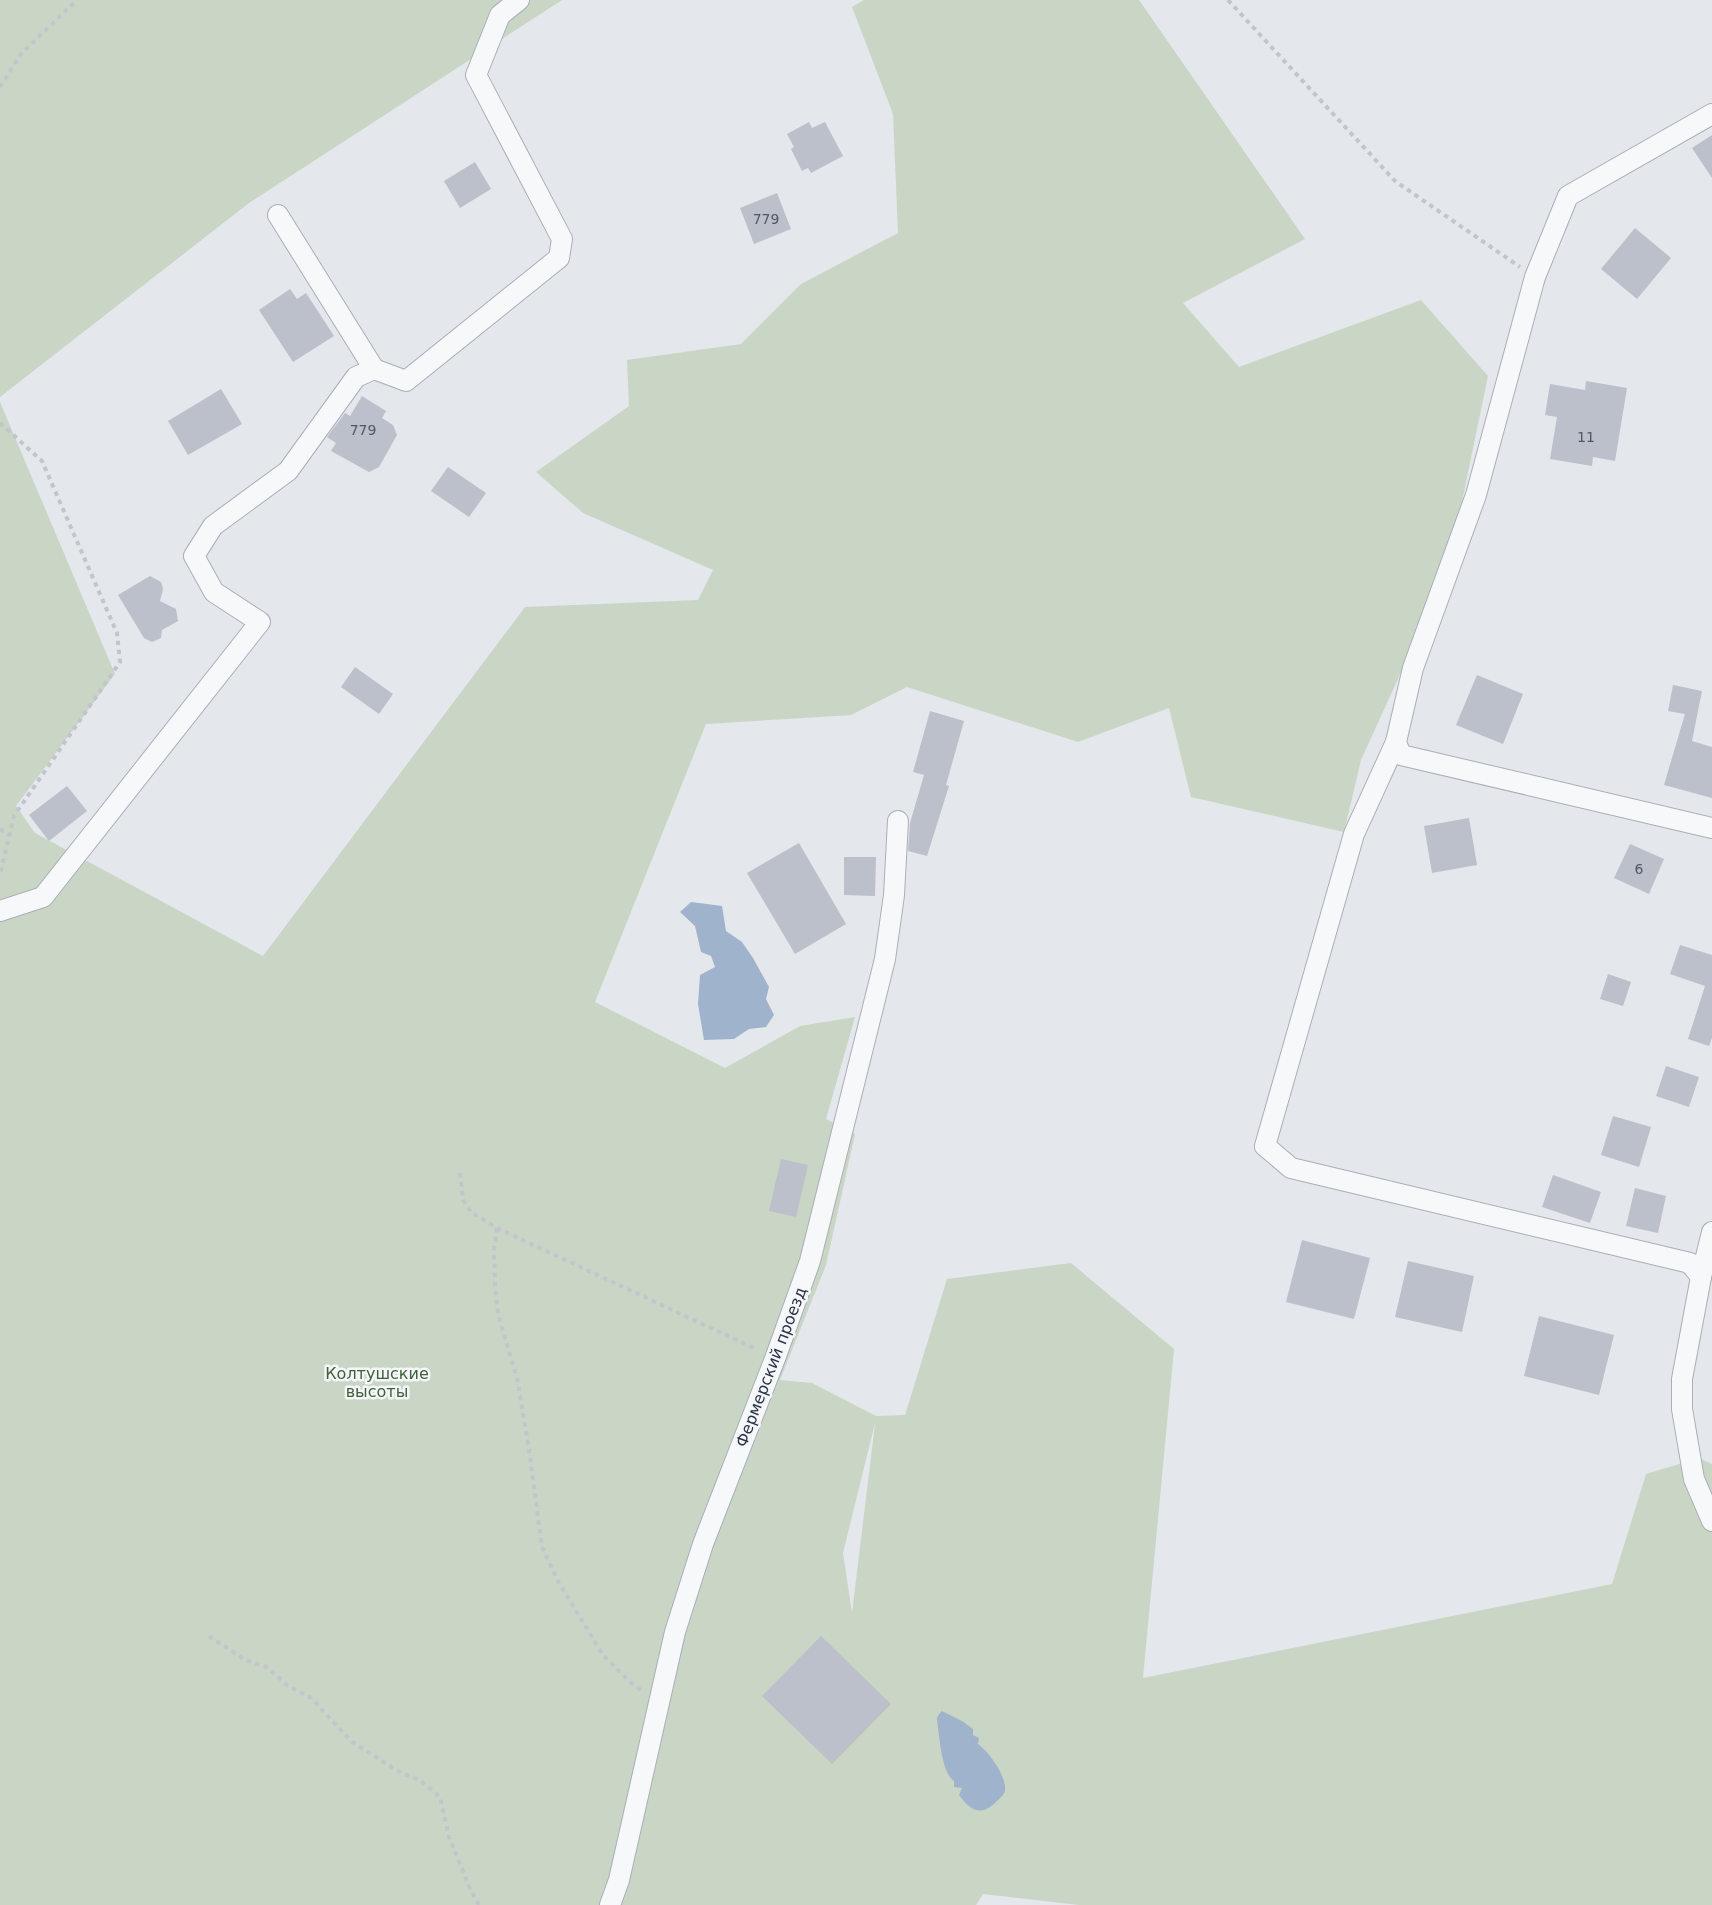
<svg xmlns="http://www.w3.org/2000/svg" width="1712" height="1905" viewBox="0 0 1712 1905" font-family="'DejaVu Sans',sans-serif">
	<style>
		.green { fill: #c9d6c5; fill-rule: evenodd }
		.water { fill: #9fb4cc }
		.building { fill: #bbc0ca }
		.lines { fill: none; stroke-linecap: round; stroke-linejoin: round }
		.minor-casing { stroke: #a9aeb7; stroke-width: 22 }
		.path { stroke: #c2c5cb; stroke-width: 4; stroke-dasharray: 4.5 4.5; stroke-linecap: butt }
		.minor { stroke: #f7f8fa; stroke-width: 20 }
		.labels { text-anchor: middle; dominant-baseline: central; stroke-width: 5; stroke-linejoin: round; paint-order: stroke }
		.number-label { font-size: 14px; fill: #4f5766 }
		.street-label { font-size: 16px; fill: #2b3445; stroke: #f4f6f9 }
		.park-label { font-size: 16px; fill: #3f6138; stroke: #f4f6f9 }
	</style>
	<rect width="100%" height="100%" fill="#e4e7ec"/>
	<g class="green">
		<path d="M 0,0 L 562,0 L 249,203 L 0,397 Z"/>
		<path d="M 864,0 L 1139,0 L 1305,239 L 1183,303 L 1239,367 L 1421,300 L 1488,376 L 1448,569 L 1361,760 L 1344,832 L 1191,797 L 1169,708 L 1078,742 L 907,687 L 851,715 L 706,724 L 595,1002 L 725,1068 L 800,1026 L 855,1017 L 826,1119 L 855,1134 L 826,1265 L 780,1380 L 812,1383 L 876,1416 L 905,1415 L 947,1279 L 1071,1263 L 1174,1349 L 1143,1678 L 1612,1584 L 1646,1474 L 1699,1458 L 1712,1464 L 1712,1905 L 1079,1905 L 983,1894 L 976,1905 L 0,1905 L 0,402 L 115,674 L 16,806 L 35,833 L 263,956 L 525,607 L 698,600 L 713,570 L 583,513 L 536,472 L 629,406 L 627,360 L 741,344 L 801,284 L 898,233 L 893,114 L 852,7 ZM 875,1423 L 875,1424 L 852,1613 L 843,1553 Z"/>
	</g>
	<g class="water">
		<path d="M 691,902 L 722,906 L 726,931 L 742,942 L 753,958 L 769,987 L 766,999 L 774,1015 L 766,1027 L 749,1029 L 734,1039 L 704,1040 L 698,1004 L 700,975 L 715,967 L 711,956 L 701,952 L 695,926 L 680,912 Z"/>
		<path d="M 942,1711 L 962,1721 L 973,1729 L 973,1735 L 979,1738 L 978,1744 C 989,1752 1007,1776 1005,1791 C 1004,1795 1000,1798 996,1802 C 981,1817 971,1811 959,1795 L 962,1788 L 954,1787 L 954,1781 C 942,1773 940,1741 938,1728 C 938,1727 937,1719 937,1719 C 937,1716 940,1713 942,1711 Z"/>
	</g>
	<g class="building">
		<path d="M 809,122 L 812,128 L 825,122 L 843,156 L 811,173 L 808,168 L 802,171 L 791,149 L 794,147 L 787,134 Z"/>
		<path d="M 1712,135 L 1712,178 L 1692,148 Z"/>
		<path d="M 475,162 L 491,189 L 460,208 L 444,181 Z"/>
		<path d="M 777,193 L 791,229 L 754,244 L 740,208 Z"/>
		<path d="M 1635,228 L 1671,258 L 1637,299 L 1601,269 Z"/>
		<path d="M 290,289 L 297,299 L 306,293 L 334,336 L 293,362 L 259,310 Z"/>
		<path d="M 1586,381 L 1627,388 L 1615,461 L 1593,457 L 1592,466 L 1550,459 L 1557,417 L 1545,415 L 1550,384 L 1585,390 Z"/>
		<path d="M 221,389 L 242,424 L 188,455 L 168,421 Z"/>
		<path d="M 362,396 L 386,411 L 382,418 L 393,425 L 397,435 L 379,467 L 369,472 L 331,451 L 336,443 L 327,437 L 345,413 L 350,416 Z"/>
		<path d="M 448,467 L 486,493 L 469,517 L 431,491 Z"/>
		<path d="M 150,576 L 161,582 L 163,589 L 160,601 L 176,609 L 178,621 L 162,630 L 161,638 L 152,642 L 144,638 L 118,595 Z"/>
		<path d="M 355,667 L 393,694 L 379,714 L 341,687 Z"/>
		<path d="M 1477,675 L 1523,694 L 1503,744 L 1456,725 Z"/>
		<path d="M 1673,685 L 1702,691 L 1692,741 L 1712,747 L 1712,798 L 1664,785 L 1685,714 L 1668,711 Z"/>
		<path d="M 930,711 L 964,721 L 946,785 L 949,786 L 927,856 L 908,851 L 910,823 L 924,775 L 913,772 Z"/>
		<path d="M 67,786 L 87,811 L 49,841 L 29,815 Z"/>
		<path d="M 1469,818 L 1477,865 L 1432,873 L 1424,826 Z"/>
		<path d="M 799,843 L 846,924 L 795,954 L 747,873 Z"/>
		<path d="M 1630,844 L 1664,859 L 1649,894 L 1614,878 Z"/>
		<path d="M 844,857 L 876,857 L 875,896 L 844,895 Z"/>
		<path d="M 1680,945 L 1712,955 L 1712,1038 L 1709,1046 L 1688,1039 L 1705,986 L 1670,974 Z"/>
		<path d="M 1608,974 L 1631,982 L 1623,1006 L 1600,999 Z"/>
		<path d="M 1666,1066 L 1699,1077 L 1689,1107 L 1656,1096 Z"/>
		<path d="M 1613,1116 L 1651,1127 L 1639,1167 L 1601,1155 Z"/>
		<path d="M 781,1159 L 808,1165 L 796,1217 L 769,1211 Z"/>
		<path d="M 1553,1175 L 1601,1192 L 1590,1223 L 1542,1207 Z"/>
		<path d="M 1635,1188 L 1666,1196 L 1658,1233 L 1626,1226 Z"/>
		<path d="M 1302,1240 L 1370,1258 L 1354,1319 L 1286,1302 Z"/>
		<path d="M 1408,1261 L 1474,1276 L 1462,1332 L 1395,1317 Z"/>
		<path d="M 1539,1316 L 1614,1335 L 1599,1395 L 1524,1376 Z"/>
		<path d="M 821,1636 L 891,1704 L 832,1764 L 762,1696 Z"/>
	</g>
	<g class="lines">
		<defs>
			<g id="minor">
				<path d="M 1712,114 L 1568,196 L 1535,277 L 1476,495 L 1413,668 L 1396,742 L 1401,755 L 1712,828"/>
				<path d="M 278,215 L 374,369"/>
				<path d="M 1396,742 L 1354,834 L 1265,1146 L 1291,1168 L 1690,1263 L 1701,1277"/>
				<path d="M 0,911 L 43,897 L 260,622 L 214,592 L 194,556 L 213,526 L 288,471 L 356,377 L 374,369 L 406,381 L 559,258 L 562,239 L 476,75 L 500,15 L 519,0"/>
				<path d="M 1712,1232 L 1701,1277 L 1682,1379 L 1682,1409 L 1694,1479 L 1712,1521"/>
				<path d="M 610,1905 L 619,1880 L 675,1632 L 703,1544 L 776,1356 L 810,1261 L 885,959 L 894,895 L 898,821"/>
			</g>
		</defs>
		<use href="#minor" class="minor-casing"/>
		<g class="path">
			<path d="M 1228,0 L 1395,181 L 1520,267"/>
			<path d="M 0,87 L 21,54 L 77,0"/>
			<path d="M 0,423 L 42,461 L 117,633 L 120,662 L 14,816 L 0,874"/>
			<path d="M 0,829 L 9,835"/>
			<path d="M 460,1173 L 463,1200 L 471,1212 L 497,1228 L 758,1350"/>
			<path d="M 497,1228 L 494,1249 L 495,1287 L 498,1314 L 517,1378 L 529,1449 L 542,1547 L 559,1583 L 603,1655 L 631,1683 L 644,1692"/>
			<path d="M 209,1636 L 245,1660 L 267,1667 L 287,1685 L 311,1698 L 352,1742 L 403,1774 L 420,1780 L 440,1797 L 449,1837 L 471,1891 L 479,1905"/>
		</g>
		<use href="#minor" class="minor"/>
	</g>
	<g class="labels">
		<g class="number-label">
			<text x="766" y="219">779</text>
			<text x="363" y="430">779</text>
			<text x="1586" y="437">11</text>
			<text x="1639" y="869">6</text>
		</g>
		<g class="street-label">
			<text transform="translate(771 1367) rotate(-69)">Фермерский проезд</text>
		</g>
		<g class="park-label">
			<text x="377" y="1373">Колтушские<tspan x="377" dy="18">высоты</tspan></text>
		</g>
	</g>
</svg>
